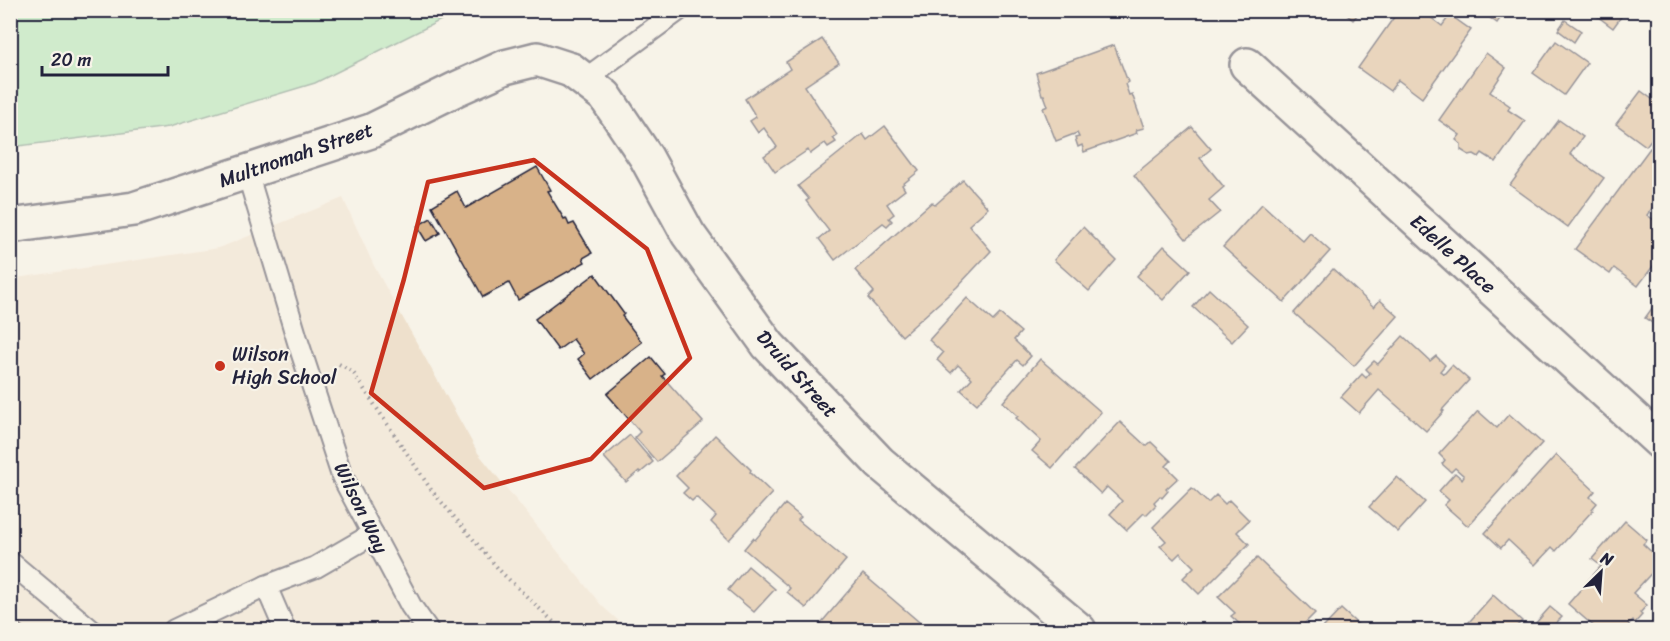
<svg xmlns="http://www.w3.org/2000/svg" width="1670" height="641" viewBox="0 0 1670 641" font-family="Sriracha,sans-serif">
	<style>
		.built { fill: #eee0cc }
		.green { fill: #9fe2ac; stroke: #608274; stroke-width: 1.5 }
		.building { fill: #d8b289; stroke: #22223b; stroke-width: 1.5 }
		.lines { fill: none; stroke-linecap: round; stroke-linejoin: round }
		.service-casing { stroke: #22223b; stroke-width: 24 }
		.minor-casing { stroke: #22223b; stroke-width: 38 }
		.tertiary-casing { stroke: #22223b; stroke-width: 38 }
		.path { stroke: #22223b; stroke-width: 4; stroke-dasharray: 1.5 4.5; stroke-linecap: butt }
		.service { stroke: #f7f3e8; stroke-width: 20 }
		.minor { stroke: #f7f3e8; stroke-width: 33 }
		.tertiary { stroke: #f7f3e8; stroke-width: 33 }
		.marked { fill: none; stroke: #c8321e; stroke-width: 4.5; stroke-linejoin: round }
		.poi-dot { fill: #c8321e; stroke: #f7f3e8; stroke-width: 2 }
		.labels { text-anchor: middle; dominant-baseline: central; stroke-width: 4.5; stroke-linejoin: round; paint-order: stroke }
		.street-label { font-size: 20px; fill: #22223b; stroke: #f7f3e8 }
		.poi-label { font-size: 20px; fill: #22223b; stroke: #f7f3e8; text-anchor: start }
	</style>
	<rect width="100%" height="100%" fill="#f7f3e8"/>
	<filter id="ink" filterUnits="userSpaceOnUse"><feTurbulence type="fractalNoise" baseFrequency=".0167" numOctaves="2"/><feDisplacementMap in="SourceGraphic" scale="12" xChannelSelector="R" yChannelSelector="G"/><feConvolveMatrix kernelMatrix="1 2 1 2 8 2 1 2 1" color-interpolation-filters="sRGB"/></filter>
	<g filter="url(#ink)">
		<path class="built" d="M 343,198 L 374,266 L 478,453 L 602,606 L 629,630 L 11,630 L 10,279 L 219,248 Z"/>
		<path class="green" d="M 10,11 L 11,10 L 459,11 L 315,83 L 169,127 L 11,147 Z"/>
		<g class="building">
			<path d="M 1341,10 L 1361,10 L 1353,20 Z"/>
			<path d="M 1399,10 L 1421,10 L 1442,26 L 1450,15 L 1471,30 L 1422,98 L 1398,80 L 1390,91 L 1358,68 Z"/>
			<path d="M 1479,10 L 1506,10 L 1497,23 Z"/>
			<path d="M 1589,10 L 1626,10 L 1613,28 Z"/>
			<path d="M 1565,20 L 1581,31 L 1574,42 L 1558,30 Z"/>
			<path d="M 822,39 L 839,63 L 805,86 L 837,135 L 833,138 L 836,142 L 828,147 L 825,143 L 810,154 L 808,150 L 775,172 L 764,156 L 777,147 L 764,128 L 758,133 L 750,121 L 756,117 L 745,99 L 790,69 L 786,62 Z"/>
			<path d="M 1556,41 L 1587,63 L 1564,95 L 1533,73 Z"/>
			<path d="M 1114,45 L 1128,82 L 1125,84 L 1129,95 L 1132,94 L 1144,128 L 1136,130 L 1137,133 L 1084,152 L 1082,145 L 1078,147 L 1075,138 L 1079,137 L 1077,133 L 1056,141 L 1043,108 L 1048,106 L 1044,95 L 1042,95 L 1036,73 Z"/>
			<path d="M 1486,53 L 1506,68 L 1490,92 L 1510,106 L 1508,110 L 1525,121 L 1496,162 L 1482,153 L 1479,157 L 1474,154 L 1469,155 L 1461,150 L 1461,144 L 1456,140 L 1460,135 L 1439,120 Z"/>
			<path d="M 1641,91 L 1660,105 L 1660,128 L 1646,146 L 1616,124 Z"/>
			<path d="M 1559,120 L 1583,137 L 1570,154 L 1604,178 L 1568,227 L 1510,185 Z"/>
			<path d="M 885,126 L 919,171 L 902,185 L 905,190 L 887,204 L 894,214 L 889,218 L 892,221 L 887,226 L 883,223 L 835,260 L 819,239 L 829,231 L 806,201 L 809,199 L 798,186 L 863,134 L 867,140 Z"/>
			<path d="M 1192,127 L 1211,149 L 1200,158 L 1224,187 L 1209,200 L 1220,212 L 1186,239 L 1134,175 Z"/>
			<path d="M 1650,148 L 1660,154 L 1660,197 L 1647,215 L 1660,224 L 1660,257 L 1638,286 L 1614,268 L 1610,274 L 1575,249 Z"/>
			<path d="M 537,167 L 550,190 L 547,191 L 564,219 L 566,218 L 569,225 L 574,223 L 592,253 L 583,258 L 585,262 L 518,300 L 509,283 L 483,297 L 432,206 L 457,191 L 466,208 Z"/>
			<path d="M 963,180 L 988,208 L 969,225 L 991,251 L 957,287 L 902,336 L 868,298 L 874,292 L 855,270 L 932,202 L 935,205 Z"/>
			<path d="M 1262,204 L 1303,241 L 1310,233 L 1330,251 L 1284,302 L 1223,247 Z"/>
			<path d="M 431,218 L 440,233 L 426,241 L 417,226 Z"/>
			<path d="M 1083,227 L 1116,260 L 1089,291 L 1054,260 Z"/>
			<path d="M 1164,246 L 1190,270 L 1163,300 L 1137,276 Z"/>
			<path d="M 1333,269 L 1374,307 L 1380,300 L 1398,316 L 1354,366 L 1294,313 Z"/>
			<path d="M 595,274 L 624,314 L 622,316 L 642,342 L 593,379 L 578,359 L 584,354 L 573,339 L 558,350 L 535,319 Z"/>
			<path d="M 1209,289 L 1248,325 L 1232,342 L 1193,307 Z"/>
			<path d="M 1660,297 L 1660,328 L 1645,318 Z"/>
			<path d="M 967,298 L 993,321 L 1000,314 L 1021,332 L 1014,340 L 1031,356 L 1023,365 L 1017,360 L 977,404 L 961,390 L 972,378 L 958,365 L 951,373 L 937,360 L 943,353 L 929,340 Z"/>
			<path d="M 1403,336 L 1430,361 L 1436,356 L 1445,365 L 1440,371 L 1444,374 L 1452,365 L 1469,380 L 1442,410 L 1444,411 L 1426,431 L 1379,390 L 1359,413 L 1341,397 L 1362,374 L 1366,378 L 1370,373 L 1366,369 L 1374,361 L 1378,364 Z"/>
			<path d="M 651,357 L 665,374 L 662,376 L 703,422 L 657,462 L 635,437 L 640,432 L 607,394 Z"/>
			<path d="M 1040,359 L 1101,412 L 1052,468 L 1032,451 L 1041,441 L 1016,418 L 1018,416 L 1003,402 Z"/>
			<path d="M 1478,411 L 1497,428 L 1509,414 L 1542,443 L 1468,526 L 1444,505 L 1449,500 L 1439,491 L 1455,473 L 1462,479 L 1464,476 L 1455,468 L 1451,472 L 1442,464 L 1445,460 L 1439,454 Z"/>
			<path d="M 1120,422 L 1146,446 L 1151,442 L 1171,461 L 1166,466 L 1178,478 L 1166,489 L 1168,491 L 1162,498 L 1160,496 L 1154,502 L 1156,505 L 1146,515 L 1144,513 L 1127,530 L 1110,514 L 1122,501 L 1107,487 L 1101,494 L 1075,469 Z"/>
			<path d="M 630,435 L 653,462 L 640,473 L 639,471 L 626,482 L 604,457 Z"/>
			<path d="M 715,435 L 751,470 L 750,472 L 772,493 L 729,540 L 711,522 L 716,516 L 696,497 L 692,501 L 683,493 L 688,488 L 676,476 Z"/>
			<path d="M 1556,455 L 1595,491 L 1590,497 L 1597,503 L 1592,509 L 1593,510 L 1556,551 L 1552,547 L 1535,565 L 1508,540 L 1501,548 L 1485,533 Z"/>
			<path d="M 1397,477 L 1425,502 L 1398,532 L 1369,507 Z"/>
			<path d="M 1192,488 L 1208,503 L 1216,495 L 1225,504 L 1229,500 L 1249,520 L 1237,532 L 1249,544 L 1199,594 L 1183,578 L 1194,567 L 1180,553 L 1174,559 L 1160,546 L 1166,541 L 1153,527 Z"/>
			<path d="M 785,504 L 801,517 L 798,520 L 846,560 L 806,608 L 787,592 L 790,588 L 744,549 L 753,538 L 755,540 Z"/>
			<path d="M 1625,521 L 1647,540 L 1643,544 L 1660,560 L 1660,564 L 1633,593 L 1647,605 L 1640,613 L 1642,615 L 1635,623 L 1633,621 L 1624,630 L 1598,630 L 1568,604 L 1601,566 L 1592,559 Z"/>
			<path d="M 1257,558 L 1315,613 L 1298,630 L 1246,630 L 1231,616 L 1235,613 L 1218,597 Z"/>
			<path d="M 748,566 L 775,589 L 754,612 L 728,590 Z"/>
			<path d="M 863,574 L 925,627 L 922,630 L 815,630 Z"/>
			<path d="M 1493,595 L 1522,621 L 1513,630 L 1462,630 Z"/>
			<path d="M 1550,607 L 1562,617 L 1549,630 L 1542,630 L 1535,624 Z"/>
			<path d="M 1341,609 L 1364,630 L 1321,630 Z"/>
			<path d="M 10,616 L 26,630 L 10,630 Z"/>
		</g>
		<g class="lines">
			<defs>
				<g id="service">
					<path d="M 584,80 L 679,10"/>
					<path d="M 247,172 L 298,342 L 342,476 L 411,606 L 428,630"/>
					<path d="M 10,562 L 91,630"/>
					<path d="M 266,586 L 285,630"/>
					<path d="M 174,630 L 266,586 L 316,567 L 373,534"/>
				</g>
				<g id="minor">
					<path d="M 1247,65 L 1660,442"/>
					<path d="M 571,70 L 605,96 L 646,157 L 688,234 L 768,345 L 880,463 L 1079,630"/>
				</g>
				<path id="tertiary" d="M 10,226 L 134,209 L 371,131 L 456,89 L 505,67 L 537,59 L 571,70"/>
			</defs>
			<use href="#service" class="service-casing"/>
			<use href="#minor" class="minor-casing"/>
			<use href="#tertiary" class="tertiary-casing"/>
			<g class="path">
				<path d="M 10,163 L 12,186"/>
				<path d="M 339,364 L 352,371 L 432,491 L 502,573 L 562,630"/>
			</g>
			<use href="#service" class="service"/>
			<use href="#minor" class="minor"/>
			<use href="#tertiary" class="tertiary"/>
		</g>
	</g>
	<path d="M0 0H1670V641H0ZM 534,160 L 647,249 L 690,358 L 591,459 L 484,488 L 371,393 L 404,279 L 428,182 Z" fill="#f7f3e8" fill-opacity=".55" fill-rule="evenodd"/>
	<path class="marked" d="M 534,160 L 647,249 L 690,358 L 591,459 L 484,488 L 371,393 L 404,279 L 428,182 Z"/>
	<circle class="poi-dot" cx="220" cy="366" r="6"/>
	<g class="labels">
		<g class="street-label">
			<text transform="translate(296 155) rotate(-19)">Multnomah Street</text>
			<text transform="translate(1453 254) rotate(42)">Edelle Place</text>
			<text transform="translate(797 374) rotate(48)">Druid Street</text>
			<text transform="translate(361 508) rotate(64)">Wilson Way</text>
		</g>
		<g class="poi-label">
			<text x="232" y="354">Wilson<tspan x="232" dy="23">High School</tspan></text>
		</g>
	</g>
	<rect width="1670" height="641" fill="none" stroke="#f7f3e8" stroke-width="36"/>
	<rect x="18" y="18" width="1634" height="605" fill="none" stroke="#22223b" stroke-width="2" filter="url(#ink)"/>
	<g transform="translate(1601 572) rotate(25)" stroke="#f7f3e8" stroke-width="4.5" paint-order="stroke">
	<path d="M0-4.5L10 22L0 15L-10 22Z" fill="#22223b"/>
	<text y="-9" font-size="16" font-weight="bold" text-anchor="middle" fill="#22223b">N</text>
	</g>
	<path d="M42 66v9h126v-9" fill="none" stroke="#22223b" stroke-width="3"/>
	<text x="51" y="66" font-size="18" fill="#22223b" stroke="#f7f3e8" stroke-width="4.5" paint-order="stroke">20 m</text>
</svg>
